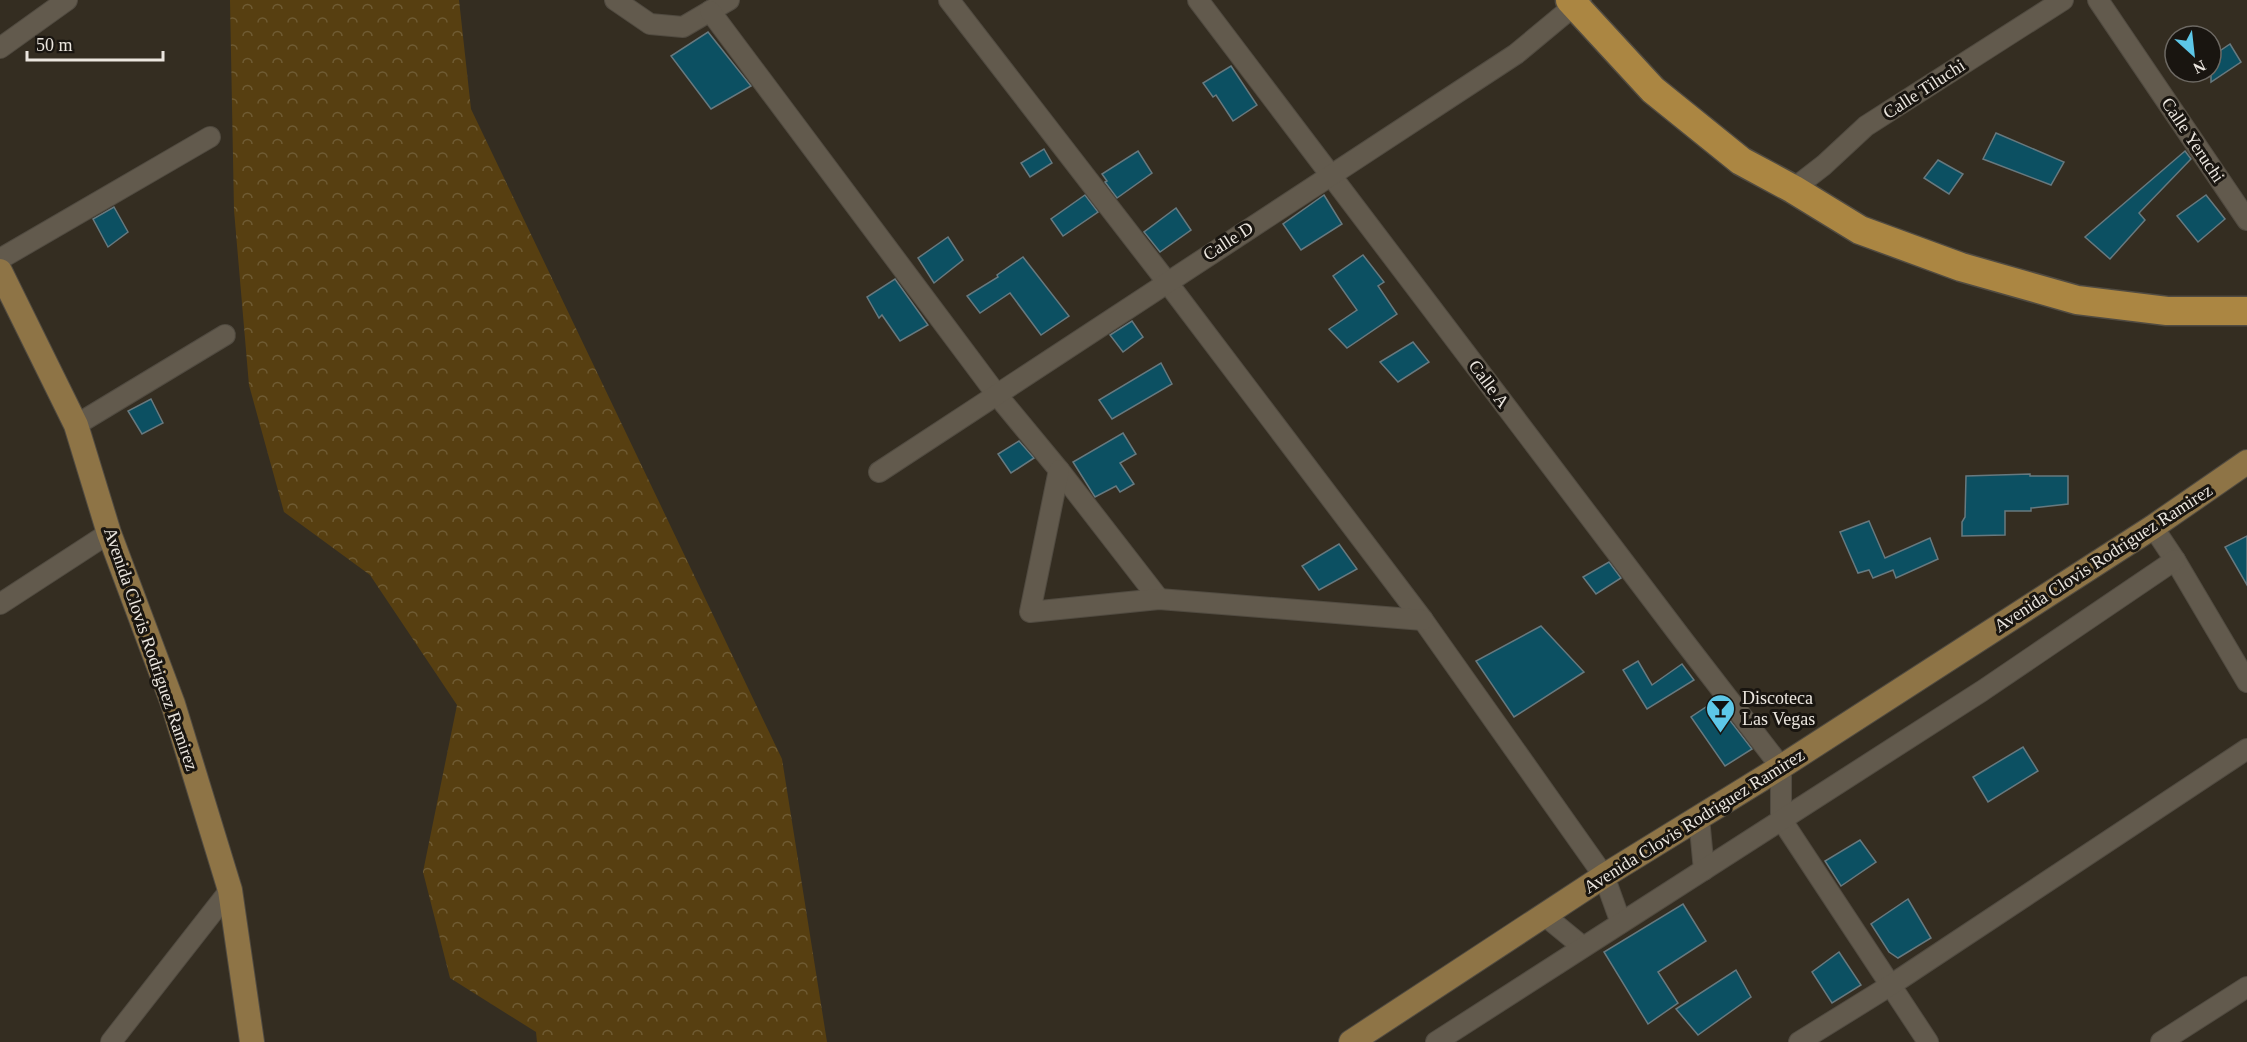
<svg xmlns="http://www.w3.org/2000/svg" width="2247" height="1042" viewBox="0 0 2247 1042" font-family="'Times New Roman',serif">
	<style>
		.forest { fill: url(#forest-crowns) }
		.building { fill: #0c5062; stroke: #67797f; stroke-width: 1.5 }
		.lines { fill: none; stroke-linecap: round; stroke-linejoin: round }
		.minor-casing { stroke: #514b41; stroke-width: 22 }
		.major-casing { stroke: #514b41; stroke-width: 26 }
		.highway-casing { stroke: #514b41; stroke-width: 31 }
		.minor { stroke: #625a4d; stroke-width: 20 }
		.major { stroke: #8e7446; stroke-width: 24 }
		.highway { stroke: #ab8642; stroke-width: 28 }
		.labels { text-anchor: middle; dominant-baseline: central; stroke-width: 6; stroke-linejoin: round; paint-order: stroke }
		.street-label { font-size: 18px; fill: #ebe6df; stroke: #191510 }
		.poi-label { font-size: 18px; fill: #ebe6df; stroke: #191510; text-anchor: start }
	</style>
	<defs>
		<pattern id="forest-crowns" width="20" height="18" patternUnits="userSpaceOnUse" patternTransform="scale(1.5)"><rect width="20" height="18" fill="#573f11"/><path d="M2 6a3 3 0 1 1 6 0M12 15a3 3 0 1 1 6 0" fill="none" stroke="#6f5b33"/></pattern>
	</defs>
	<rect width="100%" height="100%" fill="#342d21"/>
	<path class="forest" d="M 230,0 L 459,0 L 471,109 L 782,759 L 827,1042 L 537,1042 L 536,1032 L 450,978 L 423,872 L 457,705 L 370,575 L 284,512 L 249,385 L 234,210 Z"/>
	<g class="building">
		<path d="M 708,32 L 751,86 L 711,109 L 671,56 Z"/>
		<path d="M 2230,44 L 2241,62 L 2211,82 L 2211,57 Z"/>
		<path d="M 1231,66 L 1257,105 L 1233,121 L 1216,95 L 1213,97 L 1203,83 Z"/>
		<path d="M 1996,133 L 2064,162 L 2051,185 L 1983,159 Z"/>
		<path d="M 1044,149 L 1052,163 L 1030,177 L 1021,163 Z"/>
		<path d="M 1138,151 L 1152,173 L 1117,198 L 1105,182 L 1107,181 L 1102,174 Z"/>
		<path d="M 2185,151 L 2191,159 L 2139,213 L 2145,220 L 2110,259 L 2085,237 Z"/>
		<path d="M 1938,160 L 1963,174 L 1949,194 L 1924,178 Z"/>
		<path d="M 1085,195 L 1098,212 L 1063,236 L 1051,219 Z"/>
		<path d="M 1324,195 L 1342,224 L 1301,250 L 1283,224 Z"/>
		<path d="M 2206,195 L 2225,219 L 2198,242 L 2177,216 Z"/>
		<path d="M 114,207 L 128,232 L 108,247 L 93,219 Z"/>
		<path d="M 1176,208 L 1191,230 L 1160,252 L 1144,232 Z"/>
		<path d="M 948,237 L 963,260 L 934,283 L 918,258 Z"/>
		<path d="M 1363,255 L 1384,282 L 1378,286 L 1397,314 L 1347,348 L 1329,329 L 1357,310 L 1333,276 Z"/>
		<path d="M 1023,257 L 1069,316 L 1041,335 L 1010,293 L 980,313 L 967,296 L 998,277 L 997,275 Z"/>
		<path d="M 895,279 L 928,325 L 900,341 L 882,315 L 879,318 L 867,297 Z"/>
		<path d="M 1132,321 L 1143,337 L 1123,352 L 1110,335 Z"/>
		<path d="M 1413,342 L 1429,362 L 1398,382 L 1380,362 Z"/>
		<path d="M 1161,363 L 1172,384 L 1112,419 L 1099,400 Z"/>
		<path d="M 151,399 L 163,423 L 142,434 L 128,411 Z"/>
		<path d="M 1123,433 L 1136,454 L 1120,463 L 1134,484 L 1120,492 L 1116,486 L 1095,497 L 1073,462 Z"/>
		<path d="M 1019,441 L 1034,458 L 1011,473 L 998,454 Z"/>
		<path d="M 2030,474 L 2030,476 L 2068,476 L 2068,504 L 2031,508 L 2031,511 L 2005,511 L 2005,535 L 1962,536 L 1962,522 L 1965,517 L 1966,476 Z"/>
		<path d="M 1869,521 L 1885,558 L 1930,538 L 1938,559 L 1896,578 L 1893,570 L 1873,578 L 1869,570 L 1858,573 L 1840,532 Z"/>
		<path d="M 2247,536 L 2247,585 L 2225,547 Z"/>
		<path d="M 1339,544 L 1357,569 L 1319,590 L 1302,566 Z"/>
		<path d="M 1609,562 L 1621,578 L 1596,594 L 1583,577 Z"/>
		<path d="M 1541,626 L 1584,672 L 1514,717 L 1476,661 Z"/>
		<path d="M 1638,661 L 1652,685 L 1682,664 L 1694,680 L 1647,709 L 1623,670 Z"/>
		<path d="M 1715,701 L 1752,749 L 1725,766 L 1691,717 Z"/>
		<path d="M 2023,747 L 2038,771 L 1988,802 L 1973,777 Z"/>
		<path d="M 1860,840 L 1876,862 L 1841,886 L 1825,861 Z"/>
		<path d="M 1908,899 L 1931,938 L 1898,958 L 1889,952 L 1871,924 Z"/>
		<path d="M 1683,904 L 1706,941 L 1658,972 L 1678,1003 L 1648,1024 L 1604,952 Z"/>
		<path d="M 1839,952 L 1861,985 L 1832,1003 L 1812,972 Z"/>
		<path d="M 1736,970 L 1751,997 L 1698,1035 L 1676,1009 Z"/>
	</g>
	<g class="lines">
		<defs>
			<g id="minor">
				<path d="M 615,0 L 650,24 L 683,27 L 729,0"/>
				<path d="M 949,0 L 1167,282 L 1423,620 L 1604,876 L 1621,923"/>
				<path d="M 1198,0 L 1683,640 L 1781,767 L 1781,819 L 1928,1042"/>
				<path d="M 2098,0 L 2247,220"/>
				<path d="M 710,11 L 997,395 L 1059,470 L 1159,599"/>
				<path d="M 0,48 L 67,0"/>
				<path d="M 1793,189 L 1824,165 L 1866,126 L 2063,0"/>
				<path d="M 0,259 L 210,137"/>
				<path d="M 76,425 L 225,335"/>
				<path d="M 1059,470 L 1030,612 L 1159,599 L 1423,620"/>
				<path d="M 879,472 L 1516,54 L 1581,0"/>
				<path d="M 2153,527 L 2175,560 L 2247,682"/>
				<path d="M 0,604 L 109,533"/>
				<path d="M 1699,818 L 1704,870"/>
				<path d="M 1544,915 L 1583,947"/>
				<path d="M 111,1042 L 230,890"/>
				<path d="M 1436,1042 L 1982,691 L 2175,560"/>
				<path d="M 1799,1042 L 1891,985 L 2247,749"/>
				<path d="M 2161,1042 L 2247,987"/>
			</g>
			<g id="major">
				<path d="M 0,271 L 76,425 L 109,533 L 173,704 L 230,890 L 252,1042"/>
				<path d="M 1351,1042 L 1604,876 L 1781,767 L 2153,527 L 2247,462"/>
			</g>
			<path id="highway" d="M 1570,0 L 1653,90 L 1741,161 L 1793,189 L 1860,230 L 1961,267 L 2077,300 L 2167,311 L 2247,311"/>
		</defs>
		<use href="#minor" class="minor-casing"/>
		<use href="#major" class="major-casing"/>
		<use href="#highway" class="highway-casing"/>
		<use href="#minor" class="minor"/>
		<use href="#major" class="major"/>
		<use href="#highway" class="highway"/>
	</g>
	<defs>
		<symbol id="bar-pin" viewBox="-11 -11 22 30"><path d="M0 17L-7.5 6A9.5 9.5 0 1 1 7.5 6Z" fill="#5dc7e8" stroke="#191510"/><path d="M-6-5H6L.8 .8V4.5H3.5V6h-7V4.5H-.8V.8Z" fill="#111"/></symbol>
	</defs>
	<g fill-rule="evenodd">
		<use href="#bar-pin" x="1704" y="692" width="33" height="45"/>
	</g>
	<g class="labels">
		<g class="street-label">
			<text transform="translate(1924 89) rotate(-33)">Calle Tiluchi</text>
			<text transform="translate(2193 140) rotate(56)">Calle Yeruchi</text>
			<text transform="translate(1228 241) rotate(-33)">Calle D</text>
			<text transform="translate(1489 384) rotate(53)">Calle A</text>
			<text transform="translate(2103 558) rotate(-33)">Avenida Clovis Rodriguez Ramirez</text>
			<text transform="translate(151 649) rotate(71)">Avenida Clovis Rodriguez Ramirez</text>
			<text transform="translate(1694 821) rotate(-32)">Avenida Clovis Rodriguez Ramirez</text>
		</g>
		<g class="poi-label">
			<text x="1742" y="698">Discoteca<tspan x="1742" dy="21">Las Vegas</tspan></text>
		</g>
	</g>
	<g transform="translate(2193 54) rotate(153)"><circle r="28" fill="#191510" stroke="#6d6963" stroke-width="1.5"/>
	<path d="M0-4.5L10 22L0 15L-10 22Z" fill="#5dc7e8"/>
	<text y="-9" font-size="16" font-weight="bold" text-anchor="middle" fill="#ebe6df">N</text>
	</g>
	<path d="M27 51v9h136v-9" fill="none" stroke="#ebe6df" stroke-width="3"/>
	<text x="36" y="51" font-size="18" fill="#ebe6df" stroke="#191510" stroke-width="4.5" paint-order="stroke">50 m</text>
</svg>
